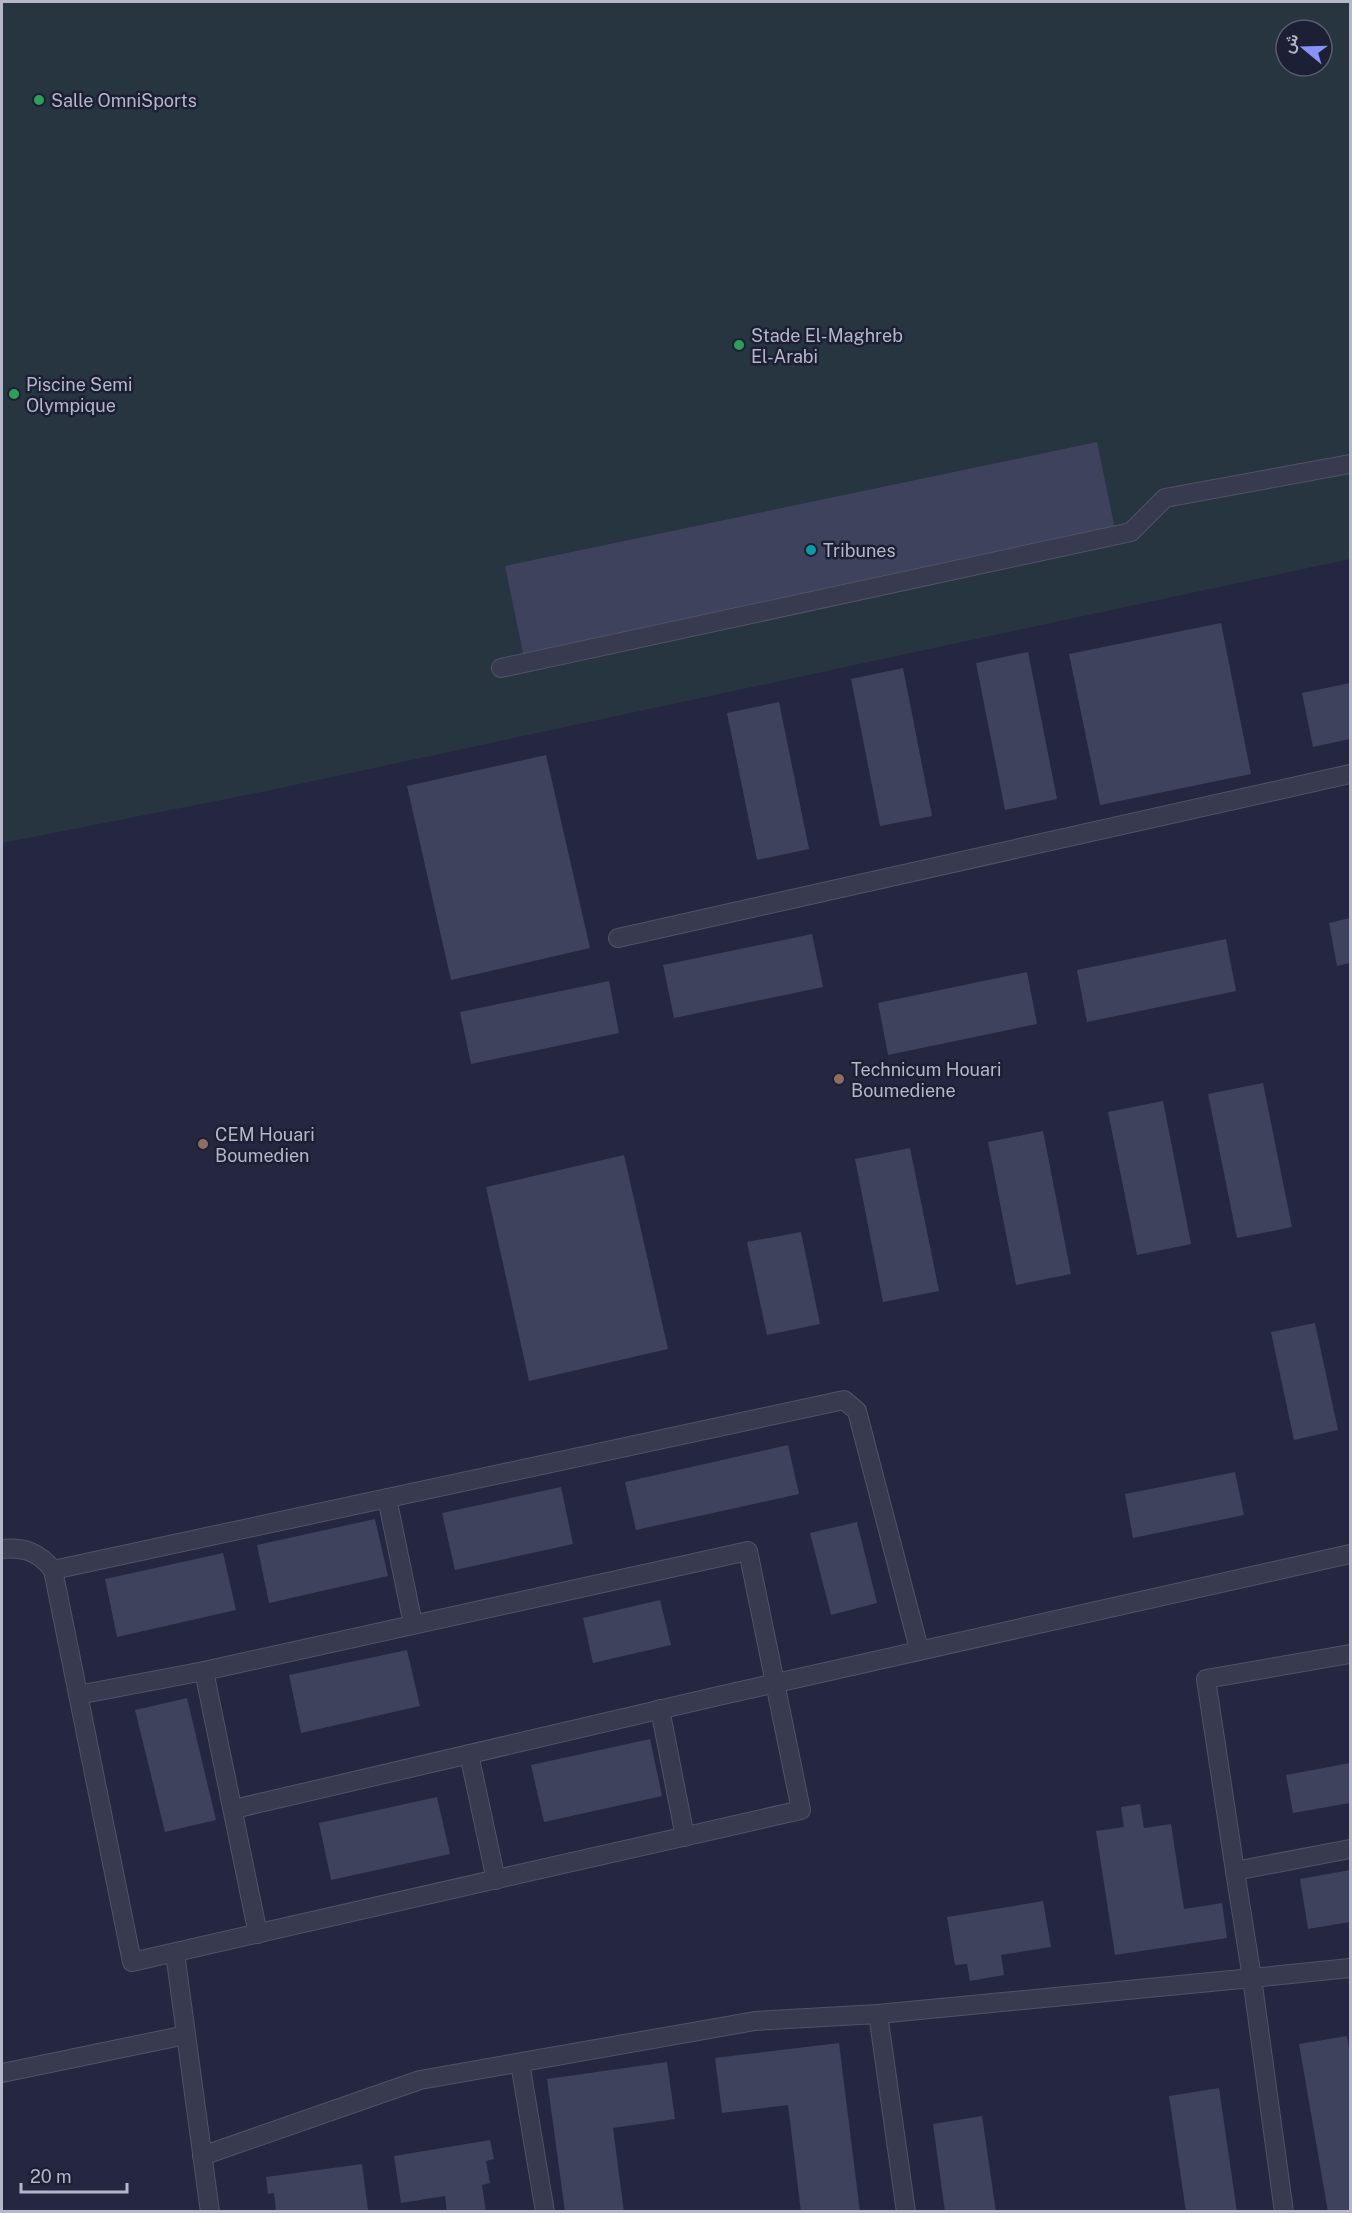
<svg xmlns="http://www.w3.org/2000/svg" width="1352" height="2213" viewBox="0 0 1352 2213" font-family="'Public Sans',Vazirmatn,sans-serif">
	<style>
		.green { fill: #263540; fill-rule: evenodd }
		.building { fill: #3e425d }
		.lines { fill: none; stroke-linecap: round; stroke-linejoin: round }
		.lane-casing { stroke: #505366; stroke-width: 20 }
		.street-casing { stroke: #505366; stroke-width: 20 }
		.lane { stroke: #383b4f; stroke-width: 18 }
		.street { stroke: #383b4f; stroke-width: 18 }
		.leisure-dot { fill: #2e9e5b; stroke: #1d2034; stroke-width: 2 }
		.culture-dot { fill: #0f9aa8; stroke: #1d2034; stroke-width: 2 }
		.education-dot { fill: #8d6e63; stroke: #1d2034; stroke-width: 2 }
		.labels { text-anchor: middle; dominant-baseline: central; stroke-width: 5; stroke-linejoin: round; paint-order: stroke }
		.poi-label { font-size: 18px; fill: #b4b6c9; stroke: #1d2034; text-anchor: start }
	</style>
	<rect width="100%" height="100%" fill="#24273f"/>
	<path class="green" d="M 2,2 L 1350,2 L 1350,559 L 267,791 L 2,843 ZM 1286,30 L 1322,30 L 1322,66 L 1286,66 Z"/>
	<g class="building">
		<path d="M 1097,442 L 1116,534 L 524,658 L 505,566 Z"/>
		<path d="M 1221,623 L 1251,774 L 1100,805 L 1069,654 Z"/>
		<path d="M 1028,652 L 1057,799 L 1005,810 L 976,663 Z"/>
		<path d="M 903,668 L 932,816 L 880,826 L 851,679 Z"/>
		<path d="M 1350,683 L 1350,739 L 1313,747 L 1302,693 Z"/>
		<path d="M 779,702 L 809,849 L 757,860 L 727,713 Z"/>
		<path d="M 546,755 L 590,948 L 451,980 L 407,786 Z"/>
		<path d="M 1350,918 L 1350,963 L 1337,966 L 1329,923 Z"/>
		<path d="M 812,934 L 823,987 L 674,1018 L 663,965 Z"/>
		<path d="M 1226,939 L 1236,991 L 1087,1022 L 1077,970 Z"/>
		<path d="M 1027,972 L 1037,1024 L 888,1055 L 878,1003 Z"/>
		<path d="M 609,981 L 619,1033 L 471,1064 L 460,1012 Z"/>
		<path d="M 1263,1083 L 1292,1227 L 1237,1238 L 1208,1094 Z"/>
		<path d="M 1163,1101 L 1191,1244 L 1137,1255 L 1108,1112 Z"/>
		<path d="M 1043,1131 L 1071,1274 L 1016,1285 L 988,1142 Z"/>
		<path d="M 910,1148 L 939,1291 L 883,1302 L 855,1159 Z"/>
		<path d="M 624,1155 L 668,1349 L 529,1381 L 486,1187 Z"/>
		<path d="M 801,1232 L 820,1324 L 767,1335 L 747,1242 Z"/>
		<path d="M 1315,1323 L 1338,1430 L 1294,1440 L 1271,1332 Z"/>
		<path d="M 788,1445 L 799,1494 L 636,1530 L 625,1482 Z"/>
		<path d="M 1235,1472 L 1244,1515 L 1133,1538 L 1125,1494 Z"/>
		<path d="M 561,1487 L 573,1544 L 455,1570 L 442,1513 Z"/>
		<path d="M 375,1519 L 388,1576 L 269,1603 L 257,1545 Z"/>
		<path d="M 857,1522 L 877,1603 L 831,1615 L 810,1533 Z"/>
		<path d="M 223,1553 L 236,1610 L 117,1637 L 105,1579 Z"/>
		<path d="M 660,1600 L 671,1645 L 593,1663 L 583,1618 Z"/>
		<path d="M 407,1650 L 420,1706 L 301,1733 L 289,1675 Z"/>
		<path d="M 187,1698 L 216,1820 L 165,1832 L 135,1710 Z"/>
		<path d="M 650,1739 L 662,1796 L 544,1822 L 531,1765 Z"/>
		<path d="M 1350,1763 L 1350,1803 L 1293,1813 L 1286,1775 Z"/>
		<path d="M 437,1797 L 450,1854 L 331,1880 L 319,1823 Z"/>
		<path d="M 1140,1804 L 1144,1828 L 1171,1824 L 1184,1909 L 1222,1903 L 1227,1938 L 1115,1955 L 1096,1831 L 1124,1827 L 1121,1807 Z"/>
		<path d="M 1350,1870 L 1350,1922 L 1308,1929 L 1300,1879 Z"/>
		<path d="M 1043,1901 L 1051,1947 L 1001,1955 L 1004,1975 L 970,1981 L 967,1964 L 955,1965 L 947,1917 Z"/>
		<path d="M 1347,2036 L 1350,2056 L 1350,2212 L 1328,2212 L 1299,2044 Z"/>
		<path d="M 839,2043 L 860,2212 L 801,2212 L 788,2105 L 722,2113 L 715,2058 Z"/>
		<path d="M 667,2062 L 675,2119 L 613,2128 L 624,2212 L 565,2212 L 547,2079 Z"/>
		<path d="M 1219,2088 L 1237,2212 L 1186,2212 L 1169,2096 Z"/>
		<path d="M 982,2116 L 996,2212 L 945,2212 L 933,2124 Z"/>
		<path d="M 490,2140 L 494,2159 L 486,2161 L 490,2183 L 482,2185 L 486,2212 L 447,2212 L 445,2196 L 401,2203 L 394,2156 Z"/>
		<path d="M 362,2164 L 368,2210 L 276,2212 L 274,2193 L 268,2194 L 266,2177 Z"/>
	</g>
	<g class="lines">
		<defs>
			<g id="lane">
				<path d="M 501,668 L 1131,532 L 1165,498 L 1350,464"/>
				<path d="M 618,938 L 1350,774"/>
				<path d="M 1350,1654 L 1206,1679 L 1235,1871 L 1350,1849"/>
				<path d="M 1235,1871 L 1252,1978"/>
				<path d="M 520,2063 L 545,2212"/>
			</g>
			<g id="street">
				<path d="M 387,1498 L 413,1624"/>
				<path d="M 2,1549 C 24,1547 39,1552 53,1570"/>
				<path d="M 204,1671 L 258,1934"/>
				<path d="M 78,1695 L 204,1671 L 748,1551 L 801,1810 L 132,1962 L 53,1570 L 844,1400 L 857,1411 L 919,1649"/>
				<path d="M 660,1709 L 685,1837"/>
				<path d="M 469,1754 L 496,1880"/>
				<path d="M 234,1809 C 605,1721 978,1636 1350,1554"/>
				<path d="M 175,1953 L 210,2212"/>
				<path d="M 2,2073 L 186,2035"/>
				<path d="M 202,2156 L 420,2080 L 755,2021 L 878,2014"/>
				<path d="M 906,2212 L 878,2014 L 1252,1978"/>
				<path d="M 1284,2212 L 1252,1978 L 1350,1968"/>
			</g>
		</defs>
		<use href="#lane" class="lane-casing"/>
		<use href="#street" class="street-casing"/>
		<use href="#lane" class="lane"/>
		<use href="#street" class="street"/>
	</g>
	<g class="leisure-dot">
		<circle cx="39" cy="100" r="6"/>
		<circle cx="739" cy="345" r="6"/>
		<circle cx="14" cy="394" r="6"/>
	</g>
	<circle class="culture-dot" cx="811" cy="550" r="6"/>
	<g class="education-dot">
		<circle cx="839" cy="1079" r="6"/>
		<circle cx="203" cy="1144" r="6"/>
	</g>
	<g class="labels">
		<g class="poi-label">
			<text x="51" y="100">Salle OmniSports</text>
			<text x="751" y="335">Stade El-Maghreb<tspan x="751" dy="21">El-Arabi</tspan></text>
			<text x="26" y="384">Piscine Semi<tspan x="26" dy="21">Olympique</tspan></text>
			<text x="823" y="550">Tribunes</text>
			<text x="851" y="1069">Technicum Houari<tspan x="851" dy="21">Boumediene</tspan></text>
			<text x="215" y="1134">CEM Houari<tspan x="215" dy="21">Boumedien</tspan></text>
		</g>
	</g>
	<rect width="1352" height="2213" fill="none" stroke="#b4b6c9" stroke-width="6"/>
	<g transform="translate(1304 48) rotate(289)"><circle r="28" fill="#1d2034" stroke="#595c70" stroke-width="1.5"/>
	<path d="M0-4.5L10 22L0 15L-10 22Z" fill="#8893fa"/>
	<text y="-9" font-size="16" font-weight="bold" text-anchor="middle" fill="#b4b6c9">ش</text>
	</g>
	<path d="M21 2183v9h106v-9" fill="none" stroke="#b4b6c9" stroke-width="3"/>
	<text x="30" y="2183" font-size="18" fill="#b4b6c9" stroke="#1d2034" stroke-width="4.5" paint-order="stroke">20 m</text>
</svg>
